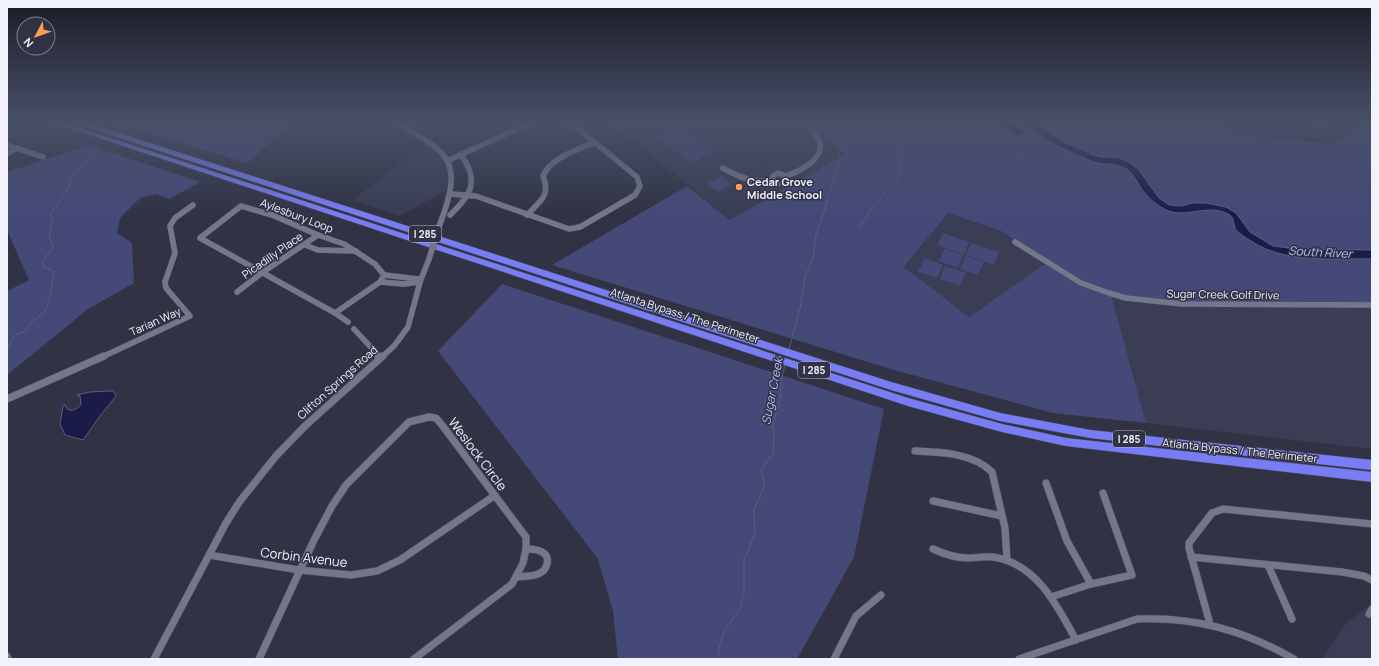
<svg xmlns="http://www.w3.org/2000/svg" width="1379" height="666" viewBox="0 0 1379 666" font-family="Manrope,sans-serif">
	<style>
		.built { fill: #3a3d54 }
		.green { fill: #454978; fill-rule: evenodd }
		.water { fill: #1b1b4a; stroke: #5b5c80 }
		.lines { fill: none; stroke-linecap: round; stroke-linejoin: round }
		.stream { stroke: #5b5c80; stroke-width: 1 }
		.minor-far1-casing { stroke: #4d4f5e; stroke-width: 6 }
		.minor-casing { stroke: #4d4f5e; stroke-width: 8 }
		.highway-casing { stroke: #4d4f5e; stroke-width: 1 }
		.minor-far1 { stroke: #74778c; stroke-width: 5.5 }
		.minor { stroke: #74778c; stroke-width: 7 }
		.highway { fill: #787df6; fill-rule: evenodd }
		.minor-bridge-casing { stroke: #4d4f5e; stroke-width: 6; stroke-linecap: butt }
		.minor-bridge { stroke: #74778c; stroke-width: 5.5 }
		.poi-dot { fill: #fd9d54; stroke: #313345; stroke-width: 1.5 }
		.labels { text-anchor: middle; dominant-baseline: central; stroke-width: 3; stroke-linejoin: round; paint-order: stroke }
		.shield { fill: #313345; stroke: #b7b9c6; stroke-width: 1 }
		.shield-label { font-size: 10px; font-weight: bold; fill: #f0f2fe }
		.poi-label { font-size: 11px; font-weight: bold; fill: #f0f2fe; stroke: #313345; text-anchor: start }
		.street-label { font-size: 11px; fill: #f0f2fe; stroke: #313345 }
		.water-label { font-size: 12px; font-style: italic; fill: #b5bdfe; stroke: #313345 }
		.near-street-label { font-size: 13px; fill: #f0f2fe; stroke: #313345 }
	</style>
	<rect width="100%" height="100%" fill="#313345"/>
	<g class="built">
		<path d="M 640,121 L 805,121 L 846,154 L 730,220 L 622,131 Z"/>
		<path d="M 429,140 L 447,164 L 451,188 L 399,216 L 353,200 Z"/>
		<path d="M 948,213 L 1001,231 L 1047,262 L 969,317 L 904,267 Z"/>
		<path d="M 1111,294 L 1372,305 L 1372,449 L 1146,423 Z"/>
		<path d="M 1372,604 L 1372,659 L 1322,659 L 1347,622 Z"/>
	</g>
	<g class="green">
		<path d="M 107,121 L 278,121 L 284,130 L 247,163 Z"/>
		<path d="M 609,121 L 640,121 L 622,131 Z"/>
		<path d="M 805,121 L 1208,121 L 1242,135 L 1332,144 L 1372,121 L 1372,305 L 1197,305 L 1111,294 L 1146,423 L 1053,413 L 894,370 L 552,265 L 687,186 L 730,220 L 845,154 ZM 948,213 L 1001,231 L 1047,262 L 969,317 L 904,267 Z"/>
		<path d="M 680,125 L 715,150 L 692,163 L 657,137 Z"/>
		<path d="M 89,145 L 200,182 L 169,199 L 156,194 L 140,198 L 120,218 L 117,233 L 132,243 L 134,283 L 88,309 L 7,375 L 7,291 L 29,280 L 7,230 L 7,172 Z"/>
		<path d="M 721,176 L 732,184 L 718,192 L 707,184 Z"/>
		<path d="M 943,233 L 969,242 L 964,255 L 937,245 Z"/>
		<path d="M 971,243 L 999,252 L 994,265 L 966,255 Z"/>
		<path d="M 944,249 L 963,255 L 958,268 L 939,261 Z"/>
		<path d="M 966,256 L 984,262 L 978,275 L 960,269 Z"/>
		<path d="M 925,258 L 943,265 L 937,278 L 918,272 Z"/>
		<path d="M 945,266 L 966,273 L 960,286 L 940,279 Z"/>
		<path d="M 502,284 L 884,409 L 854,557 L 797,659 L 618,659 L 613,611 L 598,559 L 438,351 Z"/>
	</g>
	<g class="water">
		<path d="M 991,121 L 1010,121 L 1026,131 L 1021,136 L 1016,136 Z"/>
		<path d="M 1021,121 L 1030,121 L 1062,141 L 1091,154 L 1101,157 L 1117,157 L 1129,162 L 1138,169 L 1159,198 L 1169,205 L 1181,206 L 1193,203 L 1206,203 L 1226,207 L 1236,213 L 1250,232 L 1273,246 L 1296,249 L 1372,250 L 1372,259 C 1332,258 1286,264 1251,241 C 1246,238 1240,234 1236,230 C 1233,225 1235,217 1228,214 C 1208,203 1186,219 1166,210 C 1157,205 1149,199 1143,191 C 1137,183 1135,175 1127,169 C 1116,162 1103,166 1092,161 C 1074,154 1056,146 1040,135 C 1033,131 1028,125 1021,121 Z"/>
		<path d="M 108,391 L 113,391 L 116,396 L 100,416 L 83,440 L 65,435 L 60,424 L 63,406 L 65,405 L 67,409 C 73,412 76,409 81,405 L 80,396 L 77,395 L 90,392 Z"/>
	</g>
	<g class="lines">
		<g class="stream">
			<path d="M 103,129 L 104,121"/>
			<path d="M 858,229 L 865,220 L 871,208 L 898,179 L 901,168 L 890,121"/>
			<path d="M 789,349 L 800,308 L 805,277 L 813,259 L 816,234 L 837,172 L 840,149 L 845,140 L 843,121"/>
			<path d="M 7,351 L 14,336 L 27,330 C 31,318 41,319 46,309 C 49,302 52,283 54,274 L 52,270 L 43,267 L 43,261 L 53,247 L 49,235 L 53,220 L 50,215 L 69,187 L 69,181 L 80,167 L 94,157 L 100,138"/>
			<path d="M 718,659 L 720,644 L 725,630 L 739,610 L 744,594 L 744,560 L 755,534 L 754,510 L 765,485 L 761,471 L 773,453 L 774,435 L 772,426 L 780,402 L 781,381 L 785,365"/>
		</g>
		<defs>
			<g id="minor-far1">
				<path d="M 393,121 C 448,152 465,158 440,224"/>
				<path d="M 1315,124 L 1322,123 L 1324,121"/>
				<path d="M 7,145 L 43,157"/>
				<path d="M 7,154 L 17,148"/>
				<path d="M 449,160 L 535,121"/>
				<path d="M 723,168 C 739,177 754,184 773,180"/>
				<path d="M 778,173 L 786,176 L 786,181 L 780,183 L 774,181 L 773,176 Z"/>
				<path d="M 786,176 C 819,164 837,143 799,121"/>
				<path d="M 451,194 L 476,196 L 569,229 L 580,227 L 635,195 L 640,186 L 637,177 L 569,121"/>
				<path d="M 450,215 C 471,195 480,181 461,155"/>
				<path d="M 527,215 C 540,201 551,196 543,176 C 551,157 578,150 595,142"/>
				<path d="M 1015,242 L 1081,283 L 1109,293 L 1126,298 L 1182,304 L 1372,305"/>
				<path d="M 305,245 L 318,250 L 356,251"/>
				<path d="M 384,275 L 418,279"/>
				<path d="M 380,282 L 404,284 L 420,282"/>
				<path d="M 237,292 L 263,272 L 318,235"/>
				<path d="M 335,313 L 380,282 L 384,275"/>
				<path d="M 348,322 L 335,313 L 200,238 L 241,206 L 272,215 L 318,235 L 344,244 L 375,264 L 384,275"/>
				<path d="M 354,329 L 380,357"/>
				<path d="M 102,357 L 190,316 L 166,288 L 165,282 L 175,253 L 170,226 L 175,218 L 193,205"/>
				<path d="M 382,357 L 394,346 L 408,327 L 420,282 L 429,259"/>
			</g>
			<g id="minor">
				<path d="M 378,356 L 380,357"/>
				<path d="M 7,399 L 104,356"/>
				<path d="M 915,451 C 940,452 973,453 992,472 L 1005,528 L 1007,560"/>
				<path d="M 1046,483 L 1067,541 L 1091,584"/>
				<path d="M 933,501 L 1002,516"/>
				<path d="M 933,549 C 944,554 956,558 968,558 C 976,558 985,556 993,557 C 1036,563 1057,605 1076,640"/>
				<path d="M 209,555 L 299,570 L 351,575 L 377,571 L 400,560 L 494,496"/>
				<path d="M 1191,557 L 1342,572 L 1364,576 L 1372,580"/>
				<path d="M 1268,565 L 1292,619"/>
				<path d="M 516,577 C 523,576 531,577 538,574 C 547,571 552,557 542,552 C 537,549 531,549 526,549"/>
				<path d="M 1051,597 L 1091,584 L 1132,575 L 1103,493"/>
				<path d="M 1369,614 L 1372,609"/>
				<path d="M 1210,624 L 1189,548 L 1189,543 L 1212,513 L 1223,509 L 1372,524"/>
				<path d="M 7,656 L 8,659"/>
				<path d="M 154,659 L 226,523 L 240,501 L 276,456 L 305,426 L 383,356"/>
				<path d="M 259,659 L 314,540 L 332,506 L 346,485 L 409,422 L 429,417 L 436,418 L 442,425 L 526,537 L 526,549 L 523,563 L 512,584 L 414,659"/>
				<path d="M 834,659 L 856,616 L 881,595"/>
				<path d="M 1019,659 L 1137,619 C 1196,617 1243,630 1294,659"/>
			</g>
			<g id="highway">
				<path d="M 48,121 L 58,121 L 908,398 L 1002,424 L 1066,438 L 1372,472 L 1372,482 L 1066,446 L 1002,432 L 908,406 Z"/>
				<path d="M 72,121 L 82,121 L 891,382 L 1000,413 L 1090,430 L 1372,460 L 1372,470 L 1090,438 L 1000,421 L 891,390 L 74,123 Z"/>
			</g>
		</defs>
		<use href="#minor-far1" class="minor-far1-casing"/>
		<use href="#minor" class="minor-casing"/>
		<use href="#highway" class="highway-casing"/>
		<use href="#minor-far1" class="minor-far1"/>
		<use href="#minor" class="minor"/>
		<use href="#highway" class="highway"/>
		<defs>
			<path id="minor-bridge" d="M 429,259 L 440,224"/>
		</defs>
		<use href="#minor-bridge" class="minor-bridge-casing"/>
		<use href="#minor-bridge" class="minor-bridge"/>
	</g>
	<linearGradient id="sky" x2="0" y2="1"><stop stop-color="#1b1c26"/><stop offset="0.57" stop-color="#485068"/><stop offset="1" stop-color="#485068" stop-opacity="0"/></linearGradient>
	<rect width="1379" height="214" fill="url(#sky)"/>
	<circle class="poi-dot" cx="739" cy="187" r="4"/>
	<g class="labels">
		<g class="shield">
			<rect x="409" y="226" width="32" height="16" rx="3"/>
			<rect x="798" y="362" width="32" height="16" rx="3"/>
			<rect x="1113" y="431" width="32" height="16" rx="3"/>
		</g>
		<g class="shield-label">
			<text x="425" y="234">I 285</text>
			<text x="814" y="370">I 285</text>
			<text x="1129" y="439">I 285</text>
		</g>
		<g class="poi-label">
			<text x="747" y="181">Cedar Grove<tspan x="747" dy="13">Middle School</tspan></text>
		</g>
		<g class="street-label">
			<text transform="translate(297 215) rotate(21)">Aylesbury Loop</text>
			<text transform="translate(272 255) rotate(-35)">Picadilly Place</text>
			<text transform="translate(1223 294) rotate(1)">Sugar Creek Golf Drive</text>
			<text transform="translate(685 315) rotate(18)">Atlanta Bypass / The Perimeter</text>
			<text transform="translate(155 321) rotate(-24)">Tarian Way</text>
			<text transform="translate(337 382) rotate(-42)">Clifton Springs Road</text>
			<text transform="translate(1240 450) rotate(6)">Atlanta Bypass / The Perimeter</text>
		</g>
		<g class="water-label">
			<text transform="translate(1320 252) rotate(3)">South River</text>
			<text transform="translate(772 391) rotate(-79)">Sugar Creek</text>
		</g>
		<g class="near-street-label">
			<text transform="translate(478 454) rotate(53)">Weslock Circle</text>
			<text transform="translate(304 557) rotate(7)">Corbin Avenue</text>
		</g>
	</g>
	<rect width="1379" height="666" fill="none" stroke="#f0f2fe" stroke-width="16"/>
	<g transform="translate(36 36) rotate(229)"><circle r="19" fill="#313345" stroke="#7d7f8f"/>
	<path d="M0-3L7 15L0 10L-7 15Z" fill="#fd9d54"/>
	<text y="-6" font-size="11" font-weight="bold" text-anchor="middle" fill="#f0f2fe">N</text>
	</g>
</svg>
